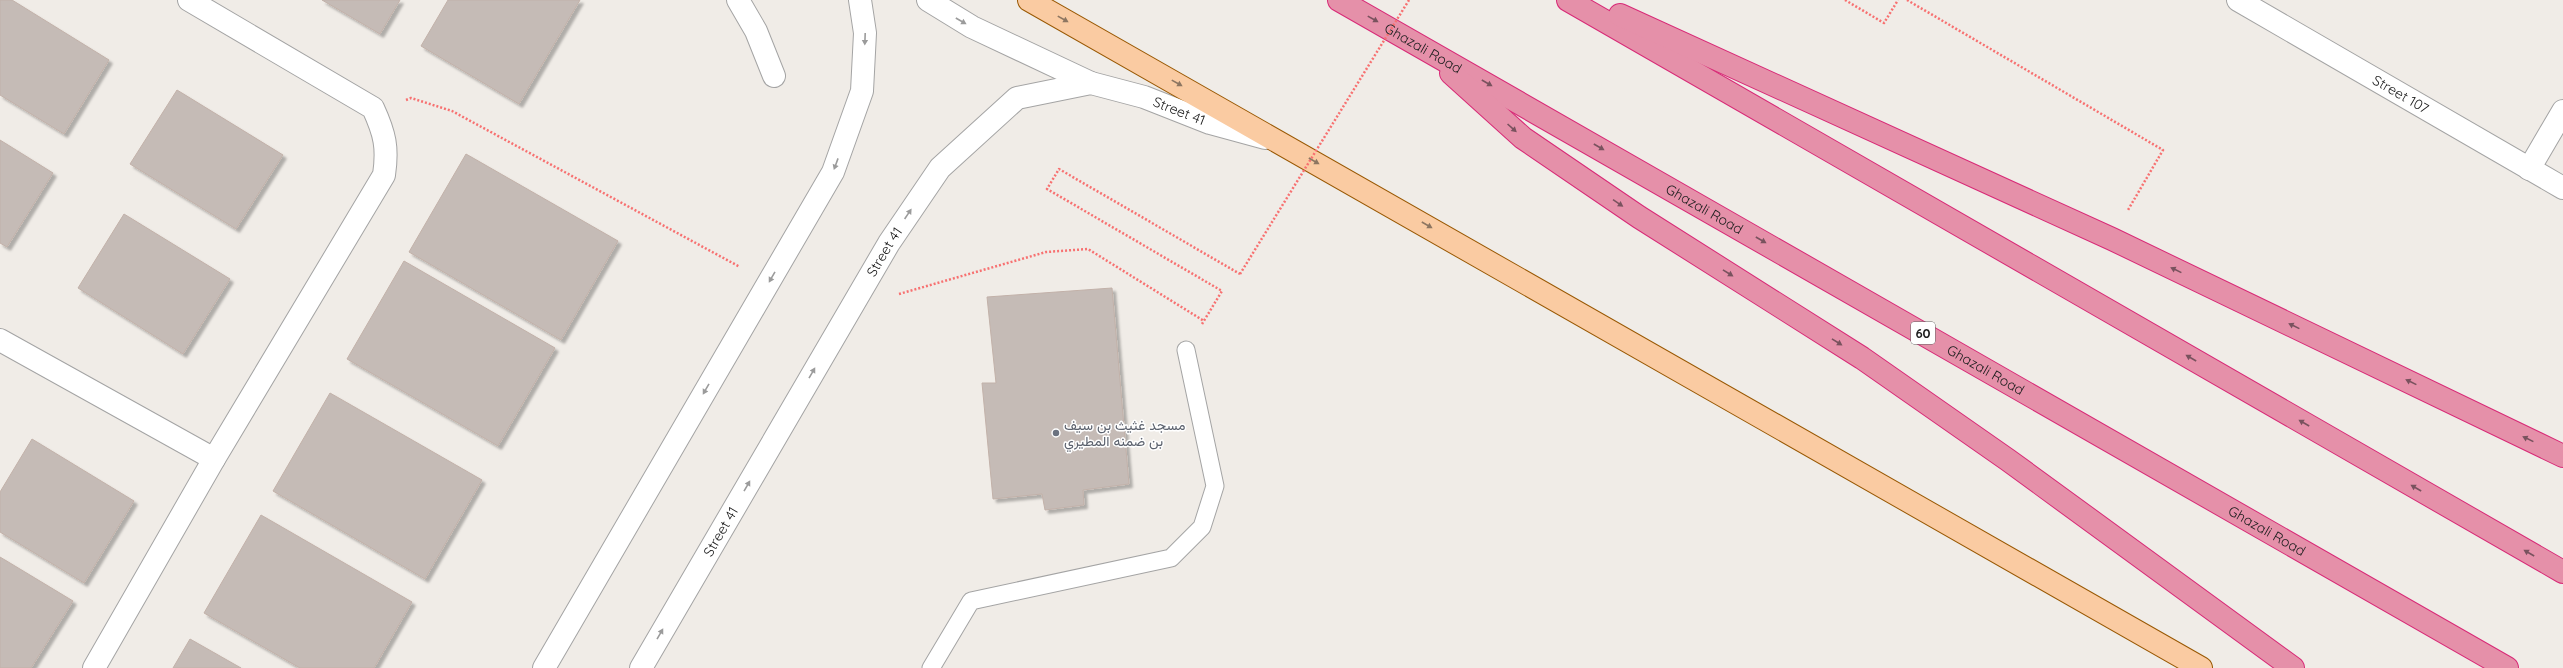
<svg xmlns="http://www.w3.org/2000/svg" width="2563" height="668" viewBox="0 0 2563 668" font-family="Quicksand,Vazirmatn,sans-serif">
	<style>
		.building { fill: #c5bbb6; stroke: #c2b1a9; filter: url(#shadow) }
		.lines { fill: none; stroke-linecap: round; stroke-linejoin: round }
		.lane-casing { stroke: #a4a4a4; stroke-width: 19 }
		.street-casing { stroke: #a4a4a4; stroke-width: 24 }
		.primary-casing { stroke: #995803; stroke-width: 24 }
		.highway-casing { stroke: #d82a77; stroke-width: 24 }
		.path { stroke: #f77171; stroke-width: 2.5; stroke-dasharray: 2 2; stroke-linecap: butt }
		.lane { stroke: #fff; stroke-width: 17 }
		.street { stroke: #fff; stroke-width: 22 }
		.primary { stroke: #facba2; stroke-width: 22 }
		.highway { stroke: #e590a9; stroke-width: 22 }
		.path-bridge { stroke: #f77171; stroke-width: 2.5; stroke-dasharray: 2 2; stroke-linecap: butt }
		.oneway { fill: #8d7661 }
		.oneway2 { fill: #79525e }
		.oneway3 { fill: #9b9b9b }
		.worship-dot { fill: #6b7280; stroke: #fff; stroke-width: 1.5 }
		.labels { text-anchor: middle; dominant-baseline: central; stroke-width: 3; stroke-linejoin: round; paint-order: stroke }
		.shield { fill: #fff; stroke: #636363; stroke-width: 1 }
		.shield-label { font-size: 13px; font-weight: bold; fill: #202020 }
		.street-label { font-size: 14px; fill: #202020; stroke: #fff }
		.worship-label { font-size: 14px; fill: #5b616d; stroke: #fff; text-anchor: start }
	</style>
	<defs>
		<filter id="shadow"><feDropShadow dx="3.5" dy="3.5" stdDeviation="1" flood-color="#0004"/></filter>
	</defs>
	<rect width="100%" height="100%" fill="#f0ece7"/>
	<g class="building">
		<path d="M 0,0 L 12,0 L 109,60 L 64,134 L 0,95 Z"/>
		<path d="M 322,0 L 400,0 L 380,34 Z"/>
		<path d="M 448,0 L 580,0 L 519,104 L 421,46 Z"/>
		<path d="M 177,90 L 283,155 L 236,229 L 130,164 Z"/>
		<path d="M 0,140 L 53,173 L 7,247 L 0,243 Z"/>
		<path d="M 466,154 L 618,241 L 561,340 L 409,252 Z"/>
		<path d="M 124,214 L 230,279 L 183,354 L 78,288 Z"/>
		<path d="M 404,261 L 555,348 L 498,446 L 347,359 Z"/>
		<path d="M 1112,288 L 1129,484 L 1083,490 L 1084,505 L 1045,510 L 1042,494 L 993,499 L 982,383 L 996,383 L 987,297 Z"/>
		<path d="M 330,393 L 482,480 L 425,579 L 273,491 Z"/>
		<path d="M 32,439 L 134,501 L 84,583 L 0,532 L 0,492 Z"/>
		<path d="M 261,515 L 412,602 L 374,668 L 300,668 L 204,613 Z"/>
		<path d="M 0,557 L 73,601 L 31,668 L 0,668 Z"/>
		<path d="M 190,639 L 241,668 L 173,668 Z"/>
	</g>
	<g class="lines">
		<defs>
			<path id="lane" d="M 931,668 L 971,601 L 1171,558 L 1202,527 L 1215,486 L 1186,350"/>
			<g id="street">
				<path d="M 738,0 L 756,31 L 774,76"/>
				<path d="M 928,0 L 972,27 L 1091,83"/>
				<path id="s1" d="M 2238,0 L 2563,188"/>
				<path d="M 2529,169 L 2563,111"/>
				<path d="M 0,340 L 214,459"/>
				<path d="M 94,668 L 214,459 L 384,175 C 388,148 385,134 373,108 L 189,0"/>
				<path d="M 544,668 L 833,172 L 862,91 L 865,33 L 860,0"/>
				<path id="s2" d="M 641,668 L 889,243 L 940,168 L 1017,98 L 1091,83 L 1144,97 L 1210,123 L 1265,138"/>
			</g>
			<path id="primary" d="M 1029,0 L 2201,668"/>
			<g id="highway">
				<path id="s3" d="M 1339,0 L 2507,668"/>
				<path d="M 1568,0 L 2563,572"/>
				<path d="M 1620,15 L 2112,239 L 2563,456"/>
				<path d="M 1451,73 L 1523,138 L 1639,217 L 1862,358 L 2008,460 L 2293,668"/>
			</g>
		</defs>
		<use href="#lane" class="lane-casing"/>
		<use href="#street" class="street-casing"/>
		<use href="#primary" class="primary-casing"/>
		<use href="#highway" class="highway-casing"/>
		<g class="path">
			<path d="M 1845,0 L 1884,23 L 1898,0"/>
			<path d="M 1907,0 L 2163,150 L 2128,210"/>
			<path d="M 406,100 L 411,98 L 452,111 L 740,267"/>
			<path d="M 899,294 L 1046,252 L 1088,249 L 1204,321"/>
			<path d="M 1202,324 L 1222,291 L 1047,189 L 1059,169 L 1240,274"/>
		</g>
		<use href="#lane" class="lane"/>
		<use href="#street" class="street"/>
		<use href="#primary" class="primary"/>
		<use href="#highway" class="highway"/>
		<path class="path-bridge" d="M 1240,274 L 1409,0"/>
	</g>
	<defs><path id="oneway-solid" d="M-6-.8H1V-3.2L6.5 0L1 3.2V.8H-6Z"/></defs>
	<g class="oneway">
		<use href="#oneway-solid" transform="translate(1063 19) rotate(29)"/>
		<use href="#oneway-solid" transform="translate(1177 83) rotate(29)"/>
		<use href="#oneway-solid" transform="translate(1314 161) rotate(30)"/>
		<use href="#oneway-solid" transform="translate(1427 225) rotate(30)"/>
	</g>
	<g class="oneway2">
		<use href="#oneway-solid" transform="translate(1373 19) rotate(29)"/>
		<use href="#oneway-solid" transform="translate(1487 83) rotate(30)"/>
		<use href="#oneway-solid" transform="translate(1512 128) rotate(42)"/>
		<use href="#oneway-solid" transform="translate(1599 147) rotate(30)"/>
		<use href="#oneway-solid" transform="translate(1618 203) rotate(34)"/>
		<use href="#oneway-solid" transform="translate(1761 240) rotate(30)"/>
		<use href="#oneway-solid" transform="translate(2176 270) rotate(-154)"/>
		<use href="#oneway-solid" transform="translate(1728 273) rotate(32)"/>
		<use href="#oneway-solid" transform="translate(2294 326) rotate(-154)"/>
		<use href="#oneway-solid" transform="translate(1837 342) rotate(32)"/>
		<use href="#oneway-solid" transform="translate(2191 358) rotate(-150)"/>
		<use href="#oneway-solid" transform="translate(2411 382) rotate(-154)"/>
		<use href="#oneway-solid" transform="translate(2304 423) rotate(-150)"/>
		<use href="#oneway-solid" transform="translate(2528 439) rotate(-154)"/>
		<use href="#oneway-solid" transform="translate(2416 488) rotate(-150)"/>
		<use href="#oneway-solid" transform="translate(2529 553) rotate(-150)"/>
	</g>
	<g class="oneway3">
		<use href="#oneway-solid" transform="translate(961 21) rotate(30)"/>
		<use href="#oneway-solid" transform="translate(865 39) rotate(92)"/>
		<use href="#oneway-solid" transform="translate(836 164) rotate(110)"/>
		<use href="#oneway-solid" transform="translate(908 214) rotate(-56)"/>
		<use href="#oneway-solid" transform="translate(772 277) rotate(120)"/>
		<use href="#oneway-solid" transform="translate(812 373) rotate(-60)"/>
		<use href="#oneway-solid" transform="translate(706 389) rotate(120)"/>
		<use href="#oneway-solid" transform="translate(747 486) rotate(-60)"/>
		<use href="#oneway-solid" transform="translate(660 634) rotate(-60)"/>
	</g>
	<circle class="worship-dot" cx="1056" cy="433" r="4"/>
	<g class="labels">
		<rect class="shield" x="1911" y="322" width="24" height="22" rx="3"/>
		<g class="shield-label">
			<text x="1923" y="333">60</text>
		</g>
		<g class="street-label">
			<text stroke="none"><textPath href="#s3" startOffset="97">Ghazali Road</textPath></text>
			<text stroke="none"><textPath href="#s1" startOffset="188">Street 107</textPath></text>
			<text stroke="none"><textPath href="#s2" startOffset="855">Street 41</textPath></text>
			<text stroke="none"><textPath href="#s3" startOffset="421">Ghazali Road</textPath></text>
			<text stroke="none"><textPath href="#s2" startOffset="482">Street 41</textPath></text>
			<text stroke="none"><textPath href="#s3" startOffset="745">Ghazali Road</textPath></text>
			<text stroke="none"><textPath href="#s3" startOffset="1069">Ghazali Road</textPath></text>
			<text stroke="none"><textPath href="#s2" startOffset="158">Street 41</textPath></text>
		</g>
		<g class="worship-label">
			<text x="1064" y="425">مسجد غثيث بن سيف<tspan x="1064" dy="16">بن ضمنه المطيري</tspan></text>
		</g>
	</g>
</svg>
